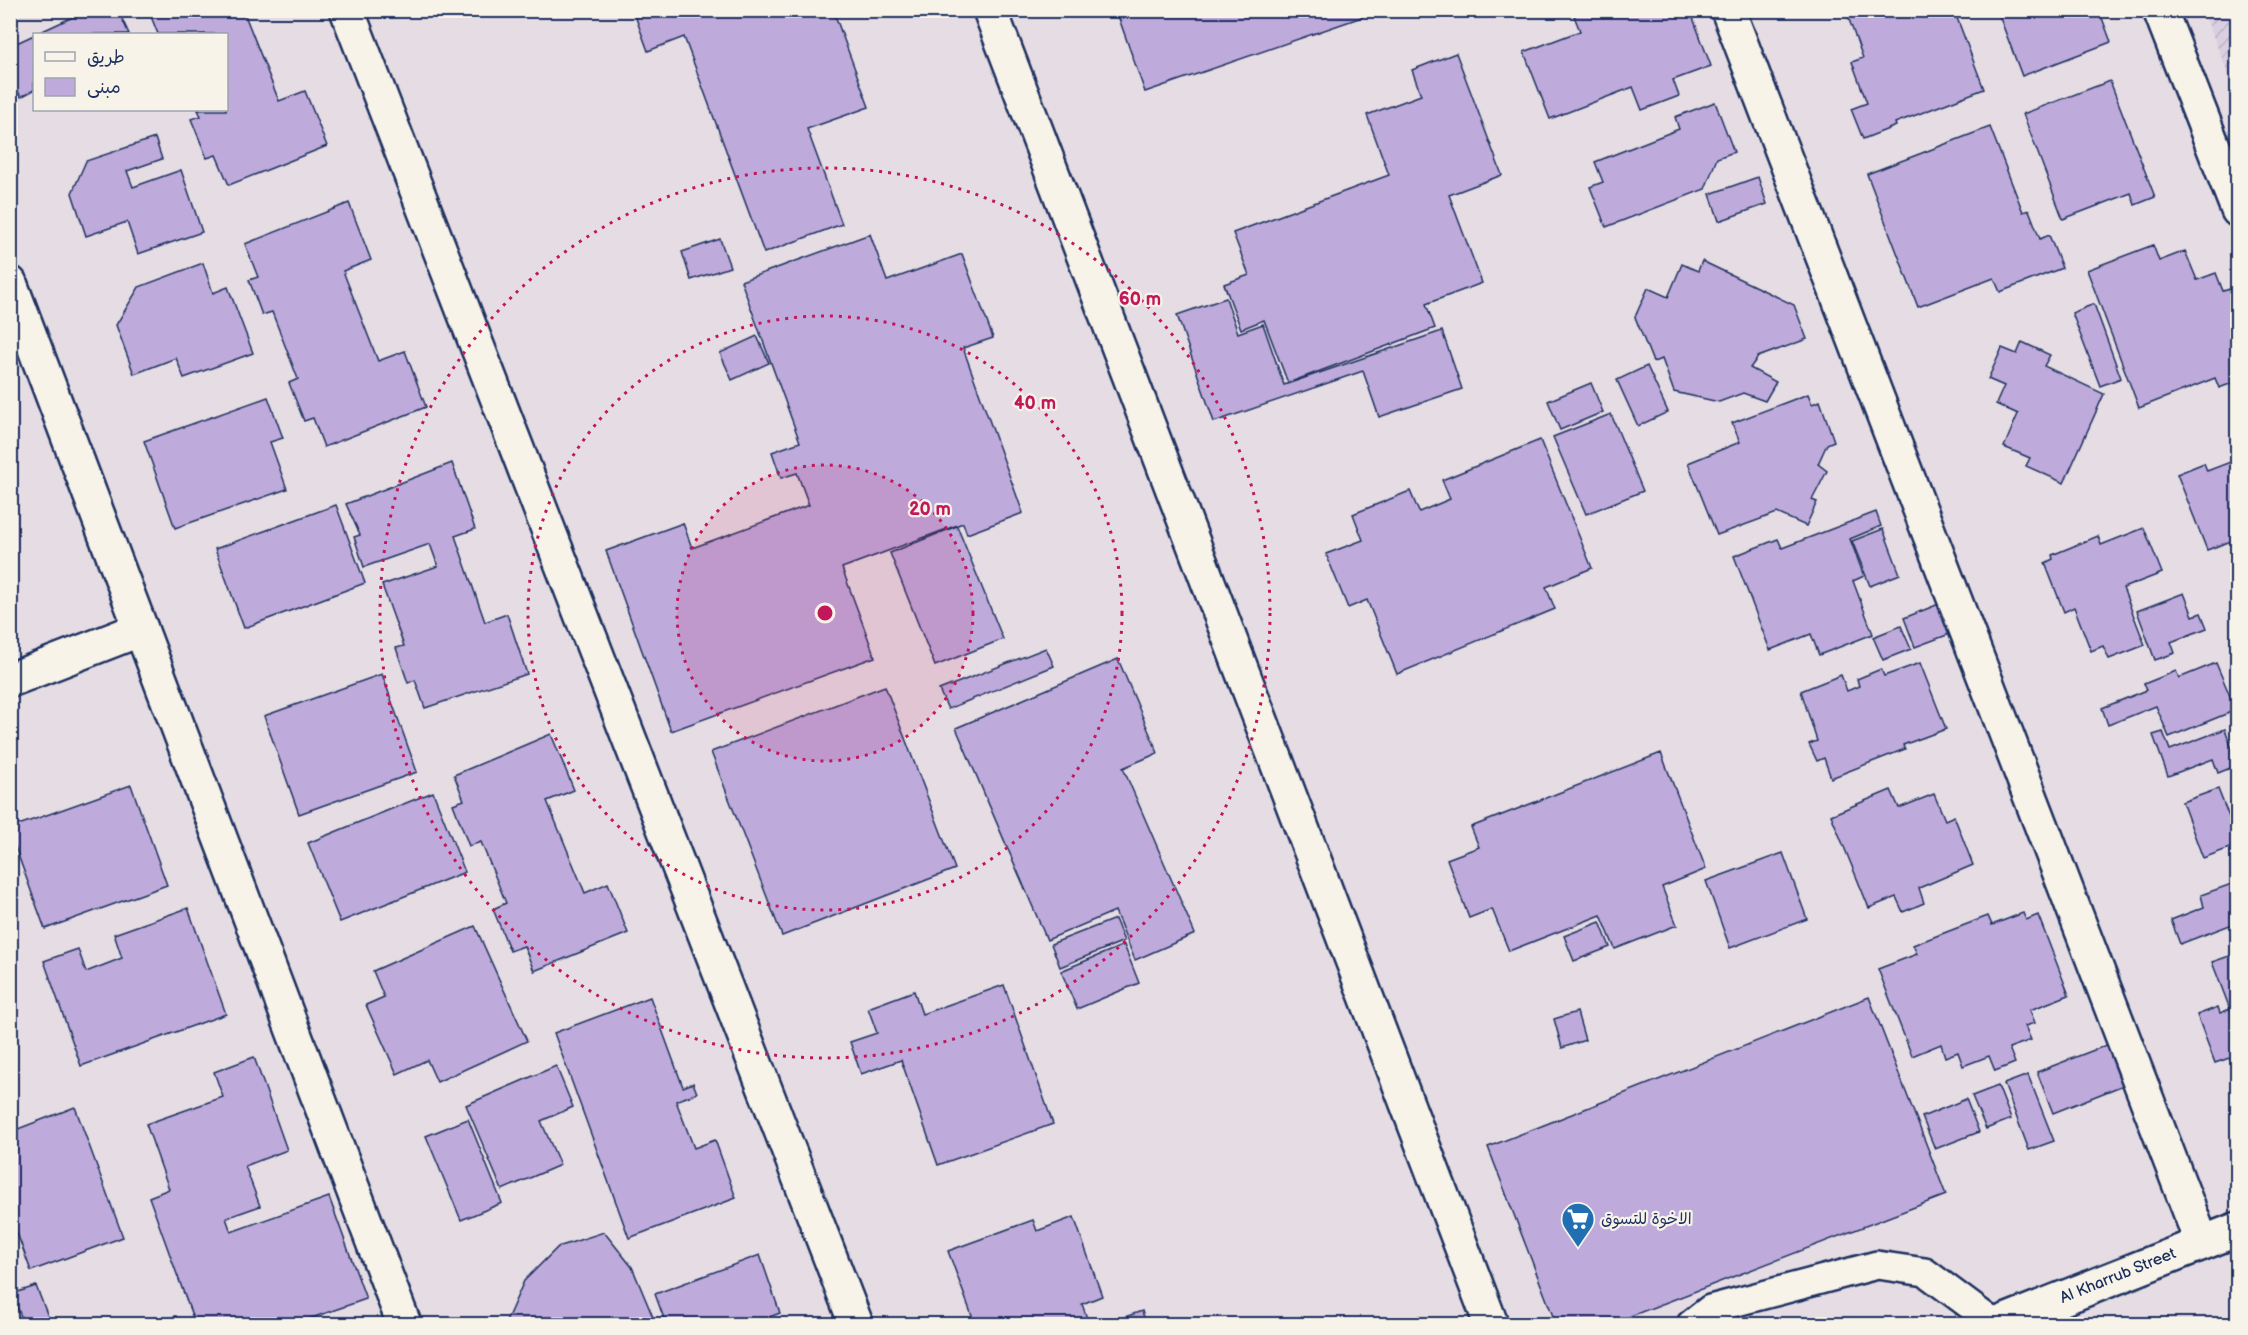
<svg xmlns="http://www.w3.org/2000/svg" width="2248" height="1335" viewBox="0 0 2248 1335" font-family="'Balsamiq Sans','Playpen Sans Arabic',sans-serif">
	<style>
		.industrial { fill: url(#industrial-furrows) }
		.building { fill: #bfabdb; stroke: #1b2f5e; stroke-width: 1.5 }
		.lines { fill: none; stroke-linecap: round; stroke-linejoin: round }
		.service-casing { stroke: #1b2f5e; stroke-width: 32 }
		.minor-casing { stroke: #1b2f5e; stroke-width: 38 }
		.secondary-casing { stroke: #1b2f5e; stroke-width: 38 }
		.service { stroke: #f7f3e8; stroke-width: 27 }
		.minor { stroke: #f7f3e8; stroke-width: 33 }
		.secondary { stroke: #f7f3e8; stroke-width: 33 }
		.ring { fill: none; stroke: #c2185b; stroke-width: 3; stroke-dasharray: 3 6 }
		.labels { text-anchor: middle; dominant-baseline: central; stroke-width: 4.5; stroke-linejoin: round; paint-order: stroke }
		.poi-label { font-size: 16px; fill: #1b2f5e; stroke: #f7f3e8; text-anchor: start }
		.street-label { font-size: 16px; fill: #1b2f5e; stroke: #f7f3e8 }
		.centre { fill: #c2185b; stroke: #f7f3e8; stroke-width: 3 }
		.ring-label { font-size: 18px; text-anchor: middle; font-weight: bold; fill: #c2185b; stroke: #f7f3e8; stroke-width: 4.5; stroke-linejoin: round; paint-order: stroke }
	</style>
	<defs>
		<pattern id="industrial-furrows" width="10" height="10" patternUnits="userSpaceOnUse" patternTransform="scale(1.5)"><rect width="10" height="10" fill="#dacee1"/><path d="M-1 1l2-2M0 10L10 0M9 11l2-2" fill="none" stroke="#bab1c3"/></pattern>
	</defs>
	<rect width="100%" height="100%" fill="#e6dde4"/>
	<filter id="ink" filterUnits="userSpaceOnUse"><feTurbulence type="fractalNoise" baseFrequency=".0167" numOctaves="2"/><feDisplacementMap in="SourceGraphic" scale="12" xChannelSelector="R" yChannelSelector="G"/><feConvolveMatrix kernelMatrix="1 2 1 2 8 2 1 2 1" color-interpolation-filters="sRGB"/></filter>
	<g filter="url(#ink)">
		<path class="industrial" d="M 2203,11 L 2237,11 L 2237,96 Z"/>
		<g class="building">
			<path d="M 88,10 L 118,10 L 129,34 L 36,34 Z"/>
			<path d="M 159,10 L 243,10 L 279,101 L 305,91 L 327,146 L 229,185 L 216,155 L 207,158 L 191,119 L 201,116 L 198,110 L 226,110 L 226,34 L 158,34 L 150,14 Z"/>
			<path d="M 633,10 L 833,10 L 869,107 L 807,129 L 842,224 L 764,253 L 684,37 L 648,51 Z"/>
			<path d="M 1116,10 L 1360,10 L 1362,17 L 1145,92 Z"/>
			<path d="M 1588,10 L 1707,10 L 1708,12 L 1693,18 L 1711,66 L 1673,80 L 1679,96 L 1642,110 L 1633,87 L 1550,119 L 1524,52 L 1580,31 L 1574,16 Z"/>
			<path d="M 1857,10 L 1954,10 L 1984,89 L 1895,123 L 1896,126 L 1863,139 L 1851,109 L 1867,103 L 1852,62 L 1863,58 L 1847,14 Z"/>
			<path d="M 1997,10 L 2099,10 L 2111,42 L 2022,76 Z"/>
			<path d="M 34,35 L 34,90 L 21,97 L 10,75 L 10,46 Z"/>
			<path d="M 1456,53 L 1502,175 L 1449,195 L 1482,283 L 1426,304 L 1435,328 L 1288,383 L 1264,320 L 1241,329 L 1224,284 L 1249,275 L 1233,233 L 1389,175 L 1367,115 L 1421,95 L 1412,70 Z"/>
			<path d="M 2110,81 L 2155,197 L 2135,205 L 2131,193 L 2063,219 L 2023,114 Z"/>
			<path d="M 1715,102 L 1734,152 L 1717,158 L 1705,189 L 1606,227 L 1590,187 L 1603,182 L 1595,162 L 1679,129 L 1675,117 Z"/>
			<path d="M 1990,127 L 2023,212 L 2029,210 L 2040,239 L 2049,235 L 2062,268 L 2000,292 L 1994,278 L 1918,307 L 1867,174 Z"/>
			<path d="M 155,138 L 162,159 L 127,171 L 133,187 L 181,170 L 202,232 L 138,254 L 127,222 L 86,236 L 72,193 L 86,161 Z"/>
			<path d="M 1758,177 L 1767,204 L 1719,221 L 1710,194 Z"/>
			<path d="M 349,203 L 371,260 L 343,271 L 378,361 L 405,351 L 426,407 L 324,447 L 313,418 L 304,421 L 289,383 L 298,379 L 272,312 L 262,315 L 249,280 L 258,277 L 245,244 Z"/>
			<path d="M 870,234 L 887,281 L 962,254 L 993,338 L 963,348 L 1023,513 L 967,534 L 963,523 L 842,568 L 875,657 L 671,731 L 606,551 L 683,523 L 692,548 L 809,505 L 797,473 L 781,478 L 772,452 L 800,442 L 741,281 Z"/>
			<path d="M 720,239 L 730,267 L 691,280 L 682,252 Z"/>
			<path d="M 2153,245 L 2159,261 L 2185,251 L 2197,280 L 2216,273 L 2223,291 L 2230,289 L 2238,309 L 2238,381 L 2219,388 L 2215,378 L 2139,408 L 2087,270 Z"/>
			<path d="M 1702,261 L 1794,305 L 1807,339 L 1758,357 L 1750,368 L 1776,382 L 1765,401 L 1743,393 L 1719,402 L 1674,392 L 1662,359 L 1653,362 L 1635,317 L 1648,288 L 1668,297 L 1682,264 L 1698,271 Z"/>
			<path d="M 203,263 L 213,293 L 228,287 L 253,353 L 184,378 L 176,358 L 134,374 L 116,325 L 139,287 Z"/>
			<path d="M 1226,298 L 1238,333 L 1263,324 L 1284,385 L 1442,331 L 1462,389 L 1379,417 L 1363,371 L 1214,422 L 1177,315 Z"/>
			<path d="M 2094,304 L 2121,378 L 2100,386 L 2072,313 Z"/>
			<path d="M 757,336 L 769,363 L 732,380 L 720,353 Z"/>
			<path d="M 2022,342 L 2050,355 L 2044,366 L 2104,394 L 2064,483 L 2026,466 L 2030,458 L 2004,447 L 2018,414 L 1996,404 L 2004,386 L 1988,379 L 2002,348 L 2017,354 Z"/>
			<path d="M 1647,366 L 1668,412 L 1638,426 L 1617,380 Z"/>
			<path d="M 1591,383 L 1603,412 L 1560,430 L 1548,401 Z"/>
			<path d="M 1808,394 L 1812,404 L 1820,401 L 1834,441 L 1827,444 L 1818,464 L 1827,471 L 1812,500 L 1817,502 L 1806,526 L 1777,513 L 1717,535 L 1688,463 L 1740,442 L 1732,423 Z"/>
			<path d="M 268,397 L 283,438 L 270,442 L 287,489 L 175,528 L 144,441 Z"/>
			<path d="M 1611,414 L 1643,491 L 1586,514 L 1553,437 Z"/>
			<path d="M 1540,440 L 1592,568 L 1546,587 L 1555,609 L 1397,674 L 1367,600 L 1348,608 L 1326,554 L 1363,540 L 1353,514 L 1410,491 L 1419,512 L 1450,499 L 1442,480 Z"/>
			<path d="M 2238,459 L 2238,545 L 2234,540 L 2207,550 L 2177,474 L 2204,463 L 2207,471 Z"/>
			<path d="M 452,463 L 475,529 L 455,536 L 485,622 L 507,614 L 527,674 L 425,708 L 415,680 L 408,683 L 396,648 L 404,646 L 382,585 L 438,566 L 430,544 L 364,567 L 354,537 L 360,535 L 346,504 Z"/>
			<path d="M 336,505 L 365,583 L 244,628 L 215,549 Z"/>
			<path d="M 1876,512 L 1881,526 L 1850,539 L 1864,576 L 1853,581 L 1873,634 L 1819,655 L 1811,634 L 1770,650 L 1734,556 L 1778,539 L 1782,548 Z"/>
			<path d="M 957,526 L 1003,639 L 935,666 L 890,553 Z"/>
			<path d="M 2144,528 L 2162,573 L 2123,588 L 2145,645 L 2109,659 L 2103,646 L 2091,651 L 2074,607 L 2064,612 L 2045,563 L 2053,559 L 2052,555 L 2098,536 L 2101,545 Z"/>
			<path d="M 1883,529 L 1900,574 L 1870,586 L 1852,541 Z"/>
			<path d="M 2184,593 L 2193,616 L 2201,613 L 2207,628 L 2171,642 L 2175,653 L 2155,660 L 2137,611 Z"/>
			<path d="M 1944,602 L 1955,632 L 1915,647 L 1904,618 Z"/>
			<path d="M 1901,626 L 1911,649 L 1883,660 L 1873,637 Z"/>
			<path d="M 1046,648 L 1054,666 L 948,709 L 939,690 Z"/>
			<path d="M 1118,659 L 1158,753 L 1123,768 L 1195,934 L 1135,960 L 1115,911 L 1047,940 L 956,728 Z"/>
			<path d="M 1920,663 L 1946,729 L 1903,745 L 1905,749 L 1831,778 L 1824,758 L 1817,761 L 1809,744 L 1817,741 L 1801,691 L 1841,675 L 1847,691 L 1859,686 L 1857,679 L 1881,669 L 1884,676 Z"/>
			<path d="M 2216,663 L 2236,710 L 2169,737 L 2156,706 L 2108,725 L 2102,708 L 2147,690 L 2144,684 L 2176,671 L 2179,678 Z"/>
			<path d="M 382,674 L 417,772 L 299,814 L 264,716 Z"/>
			<path d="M 885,686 L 955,869 L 782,936 L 711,752 Z"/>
			<path d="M 2225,729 L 2238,765 L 2218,773 L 2213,759 L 2168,776 L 2153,735 L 2163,732 L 2170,750 Z"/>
			<path d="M 551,734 L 574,790 L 547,801 L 585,893 L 608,883 L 628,933 L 534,971 L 524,946 L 510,951 L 493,909 L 506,903 L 481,842 L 469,846 L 453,804 L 464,800 L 454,775 Z"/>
			<path d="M 1661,753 L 1706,869 L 1662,887 L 1677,925 L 1615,949 L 1601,915 L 1509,951 L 1492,909 L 1469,918 L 1447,859 L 1479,847 L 1471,827 Z"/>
			<path d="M 131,785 L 167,885 L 45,929 L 10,833 L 10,828 Z"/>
			<path d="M 2218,789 L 2238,840 L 2238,845 L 2203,858 L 2182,802 Z"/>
			<path d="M 1891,790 L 1899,808 L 1934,794 L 1945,820 L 1954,816 L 1973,865 L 1919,888 L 1924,903 L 1903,912 L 1896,897 L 1869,908 L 1831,815 Z"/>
			<path d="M 433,792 L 465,872 L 340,922 L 308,843 Z"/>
			<path d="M 1783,853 L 1807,919 L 1730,948 L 1706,881 Z"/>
			<path d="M 2237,882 L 2238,922 L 2180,944 L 2171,920 L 2204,907 L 2201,895 Z"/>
			<path d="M 188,908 L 226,1014 L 81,1066 L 44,961 L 78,949 L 86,972 L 122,958 L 114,934 Z"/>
			<path d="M 2023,913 L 2026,920 L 2038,915 L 2069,995 L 2030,1010 L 2035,1023 L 2025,1026 L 2031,1040 L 2009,1048 L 2015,1063 L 1995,1071 L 1989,1056 L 1963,1066 L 1958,1052 L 1945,1057 L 1941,1044 L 1912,1056 L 1878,969 L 1917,954 L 1913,945 L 1988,916 L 1992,925 Z"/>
			<path d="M 1115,919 L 1124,941 L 1060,967 L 1051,944 Z"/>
			<path d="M 1600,922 L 1610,947 L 1574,961 L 1564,936 Z"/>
			<path d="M 475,926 L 527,1041 L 437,1082 L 427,1060 L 397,1074 L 366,1005 L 384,997 L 373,971 Z"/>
			<path d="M 1124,945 L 1139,983 L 1077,1009 L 1061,971 Z"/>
			<path d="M 2238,953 L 2238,1055 L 2215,1063 L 2197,1015 L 2218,1007 L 2220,1013 L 2230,1009 L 2212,962 Z"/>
			<path d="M 1004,985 L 1053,1124 L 938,1165 L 901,1060 L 861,1074 L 850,1042 L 877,1033 L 868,1008 L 914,991 L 922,1014 Z"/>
			<path d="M 650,997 L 683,1087 L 693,1083 L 697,1093 L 676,1101 L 694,1148 L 715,1140 L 736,1198 L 629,1238 L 554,1033 Z"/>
			<path d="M 1869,997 L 1946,1195 L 1610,1324 L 1556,1324 L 1488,1147 Z"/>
			<path d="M 1577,1012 L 1585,1040 L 1562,1048 L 1554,1019 Z"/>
			<path d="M 2115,1042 L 2131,1082 L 2053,1113 L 2037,1072 Z"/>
			<path d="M 254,1057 L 287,1150 L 245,1166 L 260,1206 L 226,1218 L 231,1232 L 329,1197 L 366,1299 L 303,1321 L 304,1324 L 195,1324 L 149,1197 L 169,1189 L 146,1124 L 223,1097 L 214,1072 Z"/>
			<path d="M 556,1066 L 573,1107 L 541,1121 L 560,1165 L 502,1190 L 466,1105 Z"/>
			<path d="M 2028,1075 L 2054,1141 L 2029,1150 L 2004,1084 Z"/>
			<path d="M 1998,1086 L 2011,1119 L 1986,1129 L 1972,1096 Z"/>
			<path d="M 1966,1099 L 1979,1132 L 1935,1149 L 1922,1117 Z"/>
			<path d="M 75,1107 L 123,1237 L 31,1271 L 10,1214 L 10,1132 Z"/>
			<path d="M 468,1119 L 502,1203 L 461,1220 L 426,1136 Z"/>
			<path d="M 1074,1217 L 1102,1296 L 1082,1304 L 1089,1324 L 975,1324 L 948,1251 L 1033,1220 L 1037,1231 Z"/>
			<path d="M 604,1232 L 632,1267 L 655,1322 L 650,1324 L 505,1324 L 524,1281 L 558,1247 Z"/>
			<path d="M 760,1255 L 780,1313 L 756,1322 L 757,1324 L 666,1324 L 655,1294 Z"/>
			<path d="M 36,1286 L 51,1324 L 24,1324 L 12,1294 Z"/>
			<path d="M 1142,1311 L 1146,1324 L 1105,1324 Z"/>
			<path d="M 176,1316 L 180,1324 L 152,1324 Z"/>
			<path d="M 1419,1316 L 1421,1324 L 1397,1324 Z"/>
		</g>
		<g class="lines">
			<defs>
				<path id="service" d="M 1691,1324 L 1710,1309 L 1877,1265 L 1925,1272 L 1995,1324"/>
				<g id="minor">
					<path d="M 347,10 L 856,1324"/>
					<path d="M 990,10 L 1491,1324"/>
					<path d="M 1728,10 L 2202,1243"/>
					<path d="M 2160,10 L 2238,210"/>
					<path d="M 10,283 L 404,1324"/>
					<path d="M 10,680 L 141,629"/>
				</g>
				<path id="secondary" d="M 1998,1324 L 2238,1229"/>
			</defs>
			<use href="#service" class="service-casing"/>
			<use href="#minor" class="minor-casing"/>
			<use href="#secondary" class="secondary-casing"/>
			<use href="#service" class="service"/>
			<use href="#minor" class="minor"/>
			<use href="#secondary" class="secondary"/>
		</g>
	</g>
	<circle cx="825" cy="613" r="148" fill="#c2185b" fill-opacity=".12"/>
	<g class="ring">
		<circle cx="825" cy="613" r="148"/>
		<circle cx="825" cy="613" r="297"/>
		<circle cx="825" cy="613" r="445"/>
	</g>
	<defs>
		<symbol id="supermarket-pin" viewBox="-11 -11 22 30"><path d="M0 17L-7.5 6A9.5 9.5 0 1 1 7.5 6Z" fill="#1f6fb2" stroke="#f7f3e8"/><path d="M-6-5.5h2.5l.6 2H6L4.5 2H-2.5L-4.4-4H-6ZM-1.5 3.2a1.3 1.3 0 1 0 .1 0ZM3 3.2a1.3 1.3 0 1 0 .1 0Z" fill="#fff"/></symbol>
	</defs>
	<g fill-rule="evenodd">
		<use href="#supermarket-pin" x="1559" y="1200" width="38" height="52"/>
	</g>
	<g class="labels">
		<g class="poi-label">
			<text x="1601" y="1219">الاخوة للتسوق</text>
		</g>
		<g class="street-label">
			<text transform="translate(2118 1276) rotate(-22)">Al Kharrub Street</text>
		</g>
	</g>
	<circle cx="825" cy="613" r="9" class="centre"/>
	<g class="ring-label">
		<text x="1140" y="305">60 m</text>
		<text x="1035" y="409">40 m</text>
		<text x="930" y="515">20 m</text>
	</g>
	<rect width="2248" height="1335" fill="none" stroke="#f7f3e8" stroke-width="36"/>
	<rect x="18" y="18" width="2212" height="1299" fill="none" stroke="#1b2f5e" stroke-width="2" filter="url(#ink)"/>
	<rect x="33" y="33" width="195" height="78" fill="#f7f3e8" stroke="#9fa5b1" stroke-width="1.5"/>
	<rect x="45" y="52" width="30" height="9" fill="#f7f3e8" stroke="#9fa5b1" stroke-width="1.5"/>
	<text x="87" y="63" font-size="18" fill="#1b2f5e">طريق</text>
	<rect x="45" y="78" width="30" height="18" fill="#bfabdb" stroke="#9fa5b1" stroke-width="1.5"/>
	<text x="87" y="93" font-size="18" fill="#1b2f5e">مبنى</text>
</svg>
